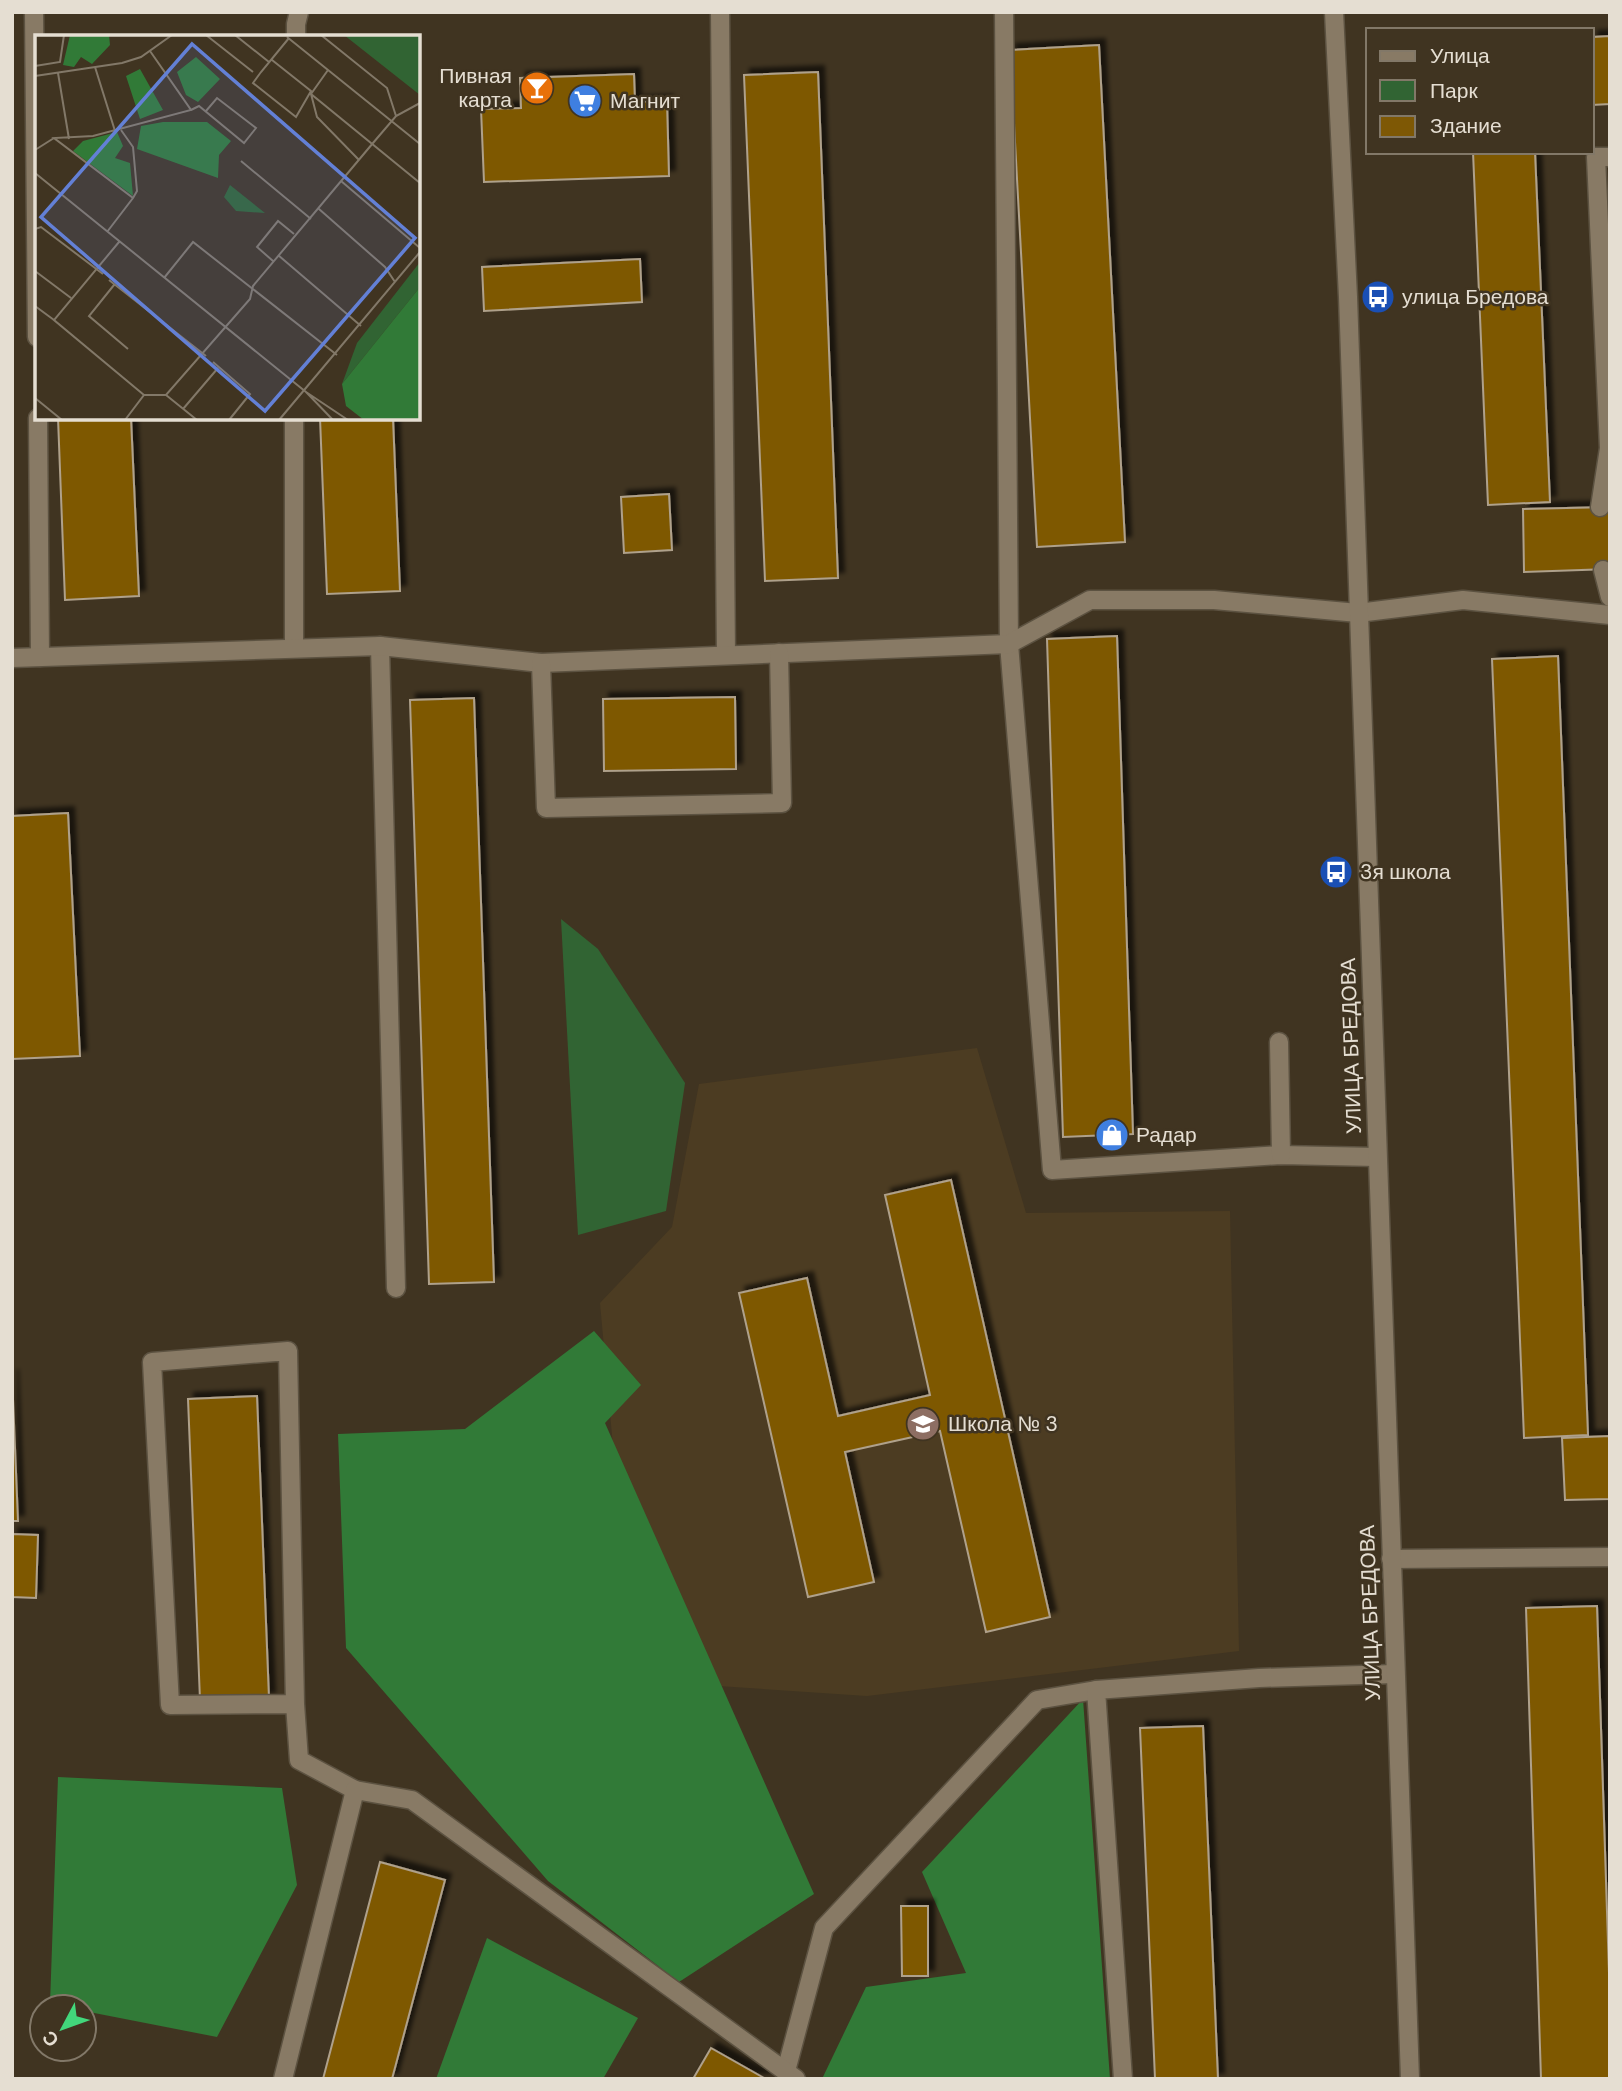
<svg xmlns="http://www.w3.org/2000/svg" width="1622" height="2091" viewBox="0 0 1622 2091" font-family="'DM Sans',sans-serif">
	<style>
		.built { fill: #4c3c22 }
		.green { fill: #316433 }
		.forest { fill: #317a37 }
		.building { fill: #7e5805; stroke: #afa18b; stroke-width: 2; filter: url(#shadow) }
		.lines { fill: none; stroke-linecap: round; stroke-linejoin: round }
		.lane-casing { stroke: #5c5241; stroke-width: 21 }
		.secondary-casing { stroke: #5c5241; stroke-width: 21 }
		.lane { stroke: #887a65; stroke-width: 18 }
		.secondary { stroke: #887a65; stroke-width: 18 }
		.labels { text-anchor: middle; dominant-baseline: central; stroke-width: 5; stroke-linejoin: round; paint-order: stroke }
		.poi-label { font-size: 21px; fill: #e5ded2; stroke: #403421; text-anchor: start }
		.street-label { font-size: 21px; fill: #e5ded2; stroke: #403421 }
		.inset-road { fill: none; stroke: #827868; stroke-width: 2 }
		.view { fill: #6380d6; fill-opacity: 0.15; stroke: #6380d6; stroke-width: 3.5 }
		.inset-edge { fill: none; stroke: #e5ded2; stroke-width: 3.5 }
	</style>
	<defs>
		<filter id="shadow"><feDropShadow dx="6" dy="-6" stdDeviation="2" flood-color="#0009"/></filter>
	</defs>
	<rect width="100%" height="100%" fill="#403421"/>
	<path class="built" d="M 977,1048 L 1026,1213 L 1230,1211 L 1239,1651 L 867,1696 L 688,1684 L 622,1545 L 600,1303 L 672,1227 L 699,1084 Z"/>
	<path class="green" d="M 561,919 L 598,949 L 685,1083 L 666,1211 L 578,1235 Z"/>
	<g class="forest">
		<path d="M 594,1331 L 641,1385 L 605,1423 L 814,1894 L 679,1982 L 548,1881 L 346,1648 L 338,1434 L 465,1429 Z"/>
		<path d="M 1083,1699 L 1110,2079 L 822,2079 L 866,1987 L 966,1973 L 922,1872 Z"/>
		<path d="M 58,1777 L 282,1788 L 297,1885 L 217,2037 L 84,2011 L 84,2007 L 65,2007 L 50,2004 Z"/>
		<path d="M 487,1938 L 638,2018 L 603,2079 L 436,2079 Z"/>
	</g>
	<g class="building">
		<path d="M 1610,36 L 1610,104 L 1592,105 L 1592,37 Z"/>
		<path d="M 1099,45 L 1125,542 L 1037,547 L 1010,50 Z"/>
		<path d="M 818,72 L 838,578 L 765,581 L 744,75 Z"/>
		<path d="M 634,74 L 635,102 L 667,101 L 669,176 L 484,182 L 481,109 L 521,108 L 520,78 Z"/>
		<path d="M 1473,152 L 1535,152 L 1550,502 L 1488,505 Z"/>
		<path d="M 640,259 L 642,302 L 484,311 L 482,267 Z"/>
		<path d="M 58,418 L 131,418 L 139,596 L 65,600 Z"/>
		<path d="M 320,418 L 393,418 L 400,591 L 327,594 Z"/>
		<path d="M 669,494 L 672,550 L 624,553 L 621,497 Z"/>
		<path d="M 1610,507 L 1610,569 L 1524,572 L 1523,509 Z"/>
		<path d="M 1117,636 L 1133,1134 L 1063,1137 L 1047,639 Z"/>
		<path d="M 1558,656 L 1588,1435 L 1524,1438 L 1492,659 Z"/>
		<path d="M 735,697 L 736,769 L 604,771 L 603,699 Z"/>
		<path d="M 474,698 L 494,1282 L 429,1284 L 410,700 Z"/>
		<path d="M 68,813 L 80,1056 L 12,1059 L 12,816 Z"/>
		<path d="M 951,1180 L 1050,1617 L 986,1632 L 940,1431 L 845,1452 L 874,1582 L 808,1597 L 739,1293 L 807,1278 L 838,1416 L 930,1395 L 885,1195 Z"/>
		<path d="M 12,1375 L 18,1521 L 12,1521 Z"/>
		<path d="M 257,1396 L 269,1698 L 200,1700 L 188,1399 Z"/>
		<path d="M 1610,1436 L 1610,1499 L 1565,1500 L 1562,1438 Z"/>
		<path d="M 12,1534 L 38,1535 L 36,1598 L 12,1597 Z"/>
		<path d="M 1597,1606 L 1610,2003 L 1610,2079 L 1541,2079 L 1526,1608 Z"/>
		<path d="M 1203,1726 L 1218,2079 L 1155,2079 L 1140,1728 Z"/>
		<path d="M 380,1862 L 445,1880 L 392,2079 L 323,2079 Z"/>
		<path d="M 901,1906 L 928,1906 L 928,1976 L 902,1976 Z"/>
		<path d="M 711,2048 L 764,2078 L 764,2079 L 693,2079 Z"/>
	</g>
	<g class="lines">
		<defs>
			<g id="lane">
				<path d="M 34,12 L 37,337"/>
				<path d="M 720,12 L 726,655"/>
				<path d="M 1004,12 L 1009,644 L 1052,1170 L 1281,1155 L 1377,1157"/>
				<path d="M 296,37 L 296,24 L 299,12"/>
				<path d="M 38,418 L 40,657"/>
				<path d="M 1600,507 L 1609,448 L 1596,157 L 1610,157"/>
				<path d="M 1603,570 L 1610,597"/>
				<path d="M 380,646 L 396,1288"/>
				<path d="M 294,648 L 294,418"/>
				<path d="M 12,658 L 380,646 L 541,663 L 1009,644 L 1090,600 L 1214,600 L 1358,613 L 1463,600 L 1610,615"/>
				<path d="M 541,663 L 546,808 L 782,803 L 779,653"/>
				<path d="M 1279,1042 L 1281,1155"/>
				<path d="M 1391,1559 L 1610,1557"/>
				<path d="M 295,1704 L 170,1705 L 152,1362 L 288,1351 L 295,1704 L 299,1760 L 355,1790"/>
				<path d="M 786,2071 L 824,1928 L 1037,1700 L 1096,1690"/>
				<path d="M 283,2079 L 355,1790 L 412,1800 L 796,2079"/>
				<path d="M 1123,2079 L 1096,1690 L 1259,1678 L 1395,1674"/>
			</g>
			<path id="secondary" d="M 1334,12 L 1348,297 L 1410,2079"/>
		</defs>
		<use href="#lane" class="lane-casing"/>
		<use href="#secondary" class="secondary-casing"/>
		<use href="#lane" class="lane"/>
		<use href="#secondary" class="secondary"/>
	</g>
	<defs>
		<symbol id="bar-disc" viewBox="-11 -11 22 22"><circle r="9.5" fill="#e8710a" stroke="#403421"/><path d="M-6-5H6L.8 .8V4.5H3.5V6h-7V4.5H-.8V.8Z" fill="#fff"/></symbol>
		<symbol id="supermarket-disc" viewBox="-11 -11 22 22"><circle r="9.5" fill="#3f7fe0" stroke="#403421"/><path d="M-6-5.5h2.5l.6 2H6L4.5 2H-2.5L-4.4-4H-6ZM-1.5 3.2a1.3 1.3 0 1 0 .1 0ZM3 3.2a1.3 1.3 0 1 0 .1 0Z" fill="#fff"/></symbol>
		<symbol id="bus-disc" viewBox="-11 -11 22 22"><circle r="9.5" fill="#1a4fb4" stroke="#403421"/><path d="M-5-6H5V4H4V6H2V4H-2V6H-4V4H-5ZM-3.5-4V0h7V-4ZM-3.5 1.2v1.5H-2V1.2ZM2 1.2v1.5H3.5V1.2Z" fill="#fff"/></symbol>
		<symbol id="shop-disc" viewBox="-11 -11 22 22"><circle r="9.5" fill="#3f7fe0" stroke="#403421"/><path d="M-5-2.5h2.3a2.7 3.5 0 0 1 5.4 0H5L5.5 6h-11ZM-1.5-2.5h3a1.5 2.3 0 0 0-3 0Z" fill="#fff"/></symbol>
		<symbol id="school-disc" viewBox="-11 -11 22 22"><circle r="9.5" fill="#8d6e63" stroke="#403421"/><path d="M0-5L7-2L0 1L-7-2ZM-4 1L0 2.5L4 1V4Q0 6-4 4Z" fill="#fff"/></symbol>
	</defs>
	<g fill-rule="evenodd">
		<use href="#bar-disc" x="518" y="69" width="38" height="38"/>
		<use href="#supermarket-disc" x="566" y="82" width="38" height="38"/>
		<use href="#bus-disc" x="1359" y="278" width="38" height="38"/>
		<use href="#bus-disc" x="1317" y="853" width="38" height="38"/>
		<use href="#shop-disc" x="1093" y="1116" width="38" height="38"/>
		<use href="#school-disc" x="904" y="1405" width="38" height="38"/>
	</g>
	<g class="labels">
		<g class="poi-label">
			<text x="512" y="76" text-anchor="end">Пивная<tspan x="512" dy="24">карта</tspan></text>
			<text x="610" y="101">Магнит</text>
			<text x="1402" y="297">улица Бредова</text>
			<text x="1360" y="872">3я школа</text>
			<text x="1136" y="1135">Радар</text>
			<text x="948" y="1424">Школа № 3</text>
		</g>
		<g class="street-label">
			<text transform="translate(1351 1046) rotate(-92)">УЛИЦА БРЕДОВА</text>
			<text transform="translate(1370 1613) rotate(-92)">УЛИЦА БРЕДОВА</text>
		</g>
	</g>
	<g transform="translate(35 35)">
		<rect width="385" height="385" fill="#403421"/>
		<path d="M 309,0 L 385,0 L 385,60 ZM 195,150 L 230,178 L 201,176 L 189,162 ZM 385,227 L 385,252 L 307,349 L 322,308 Z" fill="#316433"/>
		<path d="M 35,0 L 74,0 L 75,10 L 57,29 L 46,22 L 39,32 L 28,30 ZM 161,22 L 185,44 L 163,67 L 151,60 L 142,37 ZM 105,34 L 128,75 L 105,84 L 91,41 ZM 128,87 L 172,87 L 196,106 L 184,120 L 183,143 L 102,114 L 106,91 ZM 82,97 L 88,111 L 80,123 L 95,128 L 98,161 L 38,116 L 48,106 ZM 385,252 L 385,385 L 329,385 L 311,371 L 307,349 Z" fill="#317a37"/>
		<path class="inset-road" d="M 171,0 L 218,37M 200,0 L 234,27M 286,0 L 352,53 L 361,81M 252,2 L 385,109M 237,25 L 276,56 L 261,82 L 218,48 L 226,37 L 254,3M 0,31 L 25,27 L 29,0M 60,32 L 80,96M 293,35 L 276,59 L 385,148M 23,38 L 34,104M 0,41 L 87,28 L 106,22 L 137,0M 276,59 L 282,82 L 324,125M 156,75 L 164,71 L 209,108 L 221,93 L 182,63 L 171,76M 86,95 L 98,112 L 102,156 L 98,163M 0,115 L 19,103M 206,126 L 276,184M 0,138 L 271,357M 306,146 L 385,213M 284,174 L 350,232 L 360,247M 0,194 L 6,192 L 68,239M 72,197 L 98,163 L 19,103 L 58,101 L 156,75 L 115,16M 84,207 L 19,285 L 109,360M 243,220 L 326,291M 238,226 L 222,212 L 243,186 L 259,199M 0,236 L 36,263M 129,243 L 158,207 L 302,320M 74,245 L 171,321M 79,250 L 54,281 L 93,314M 0,271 L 19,285M 178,327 L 215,359 L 194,385M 271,357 L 313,385M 271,357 L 298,385M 131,360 L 162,385M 0,363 L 27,385M 148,374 L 183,333M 90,385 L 109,360 L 131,360 L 215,264 L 218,251 L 338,108 L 361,81 L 385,68M 244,385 L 385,217"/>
		<path class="view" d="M 157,9 L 380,203 L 230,376 L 6,182 Z"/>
		<rect width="385" height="385" class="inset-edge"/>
	</g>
	<rect width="1622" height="2091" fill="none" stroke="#e5ded2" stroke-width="28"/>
	<rect x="1366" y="28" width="228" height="126" fill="#403421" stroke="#827868" stroke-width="2"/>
	<rect x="1380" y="51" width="35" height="10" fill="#887a65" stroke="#827868" stroke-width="2"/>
	<text x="1430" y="63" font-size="21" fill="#e5ded2">Улица</text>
	<rect x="1380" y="80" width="35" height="21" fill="#316433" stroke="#827868" stroke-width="2"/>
	<text x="1430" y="98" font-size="21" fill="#e5ded2">Парк</text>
	<rect x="1380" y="116" width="35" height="21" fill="#7e5805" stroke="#827868" stroke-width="2"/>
	<text x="1430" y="133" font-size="21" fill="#e5ded2">Здание</text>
	<g transform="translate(63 2028) rotate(229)"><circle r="33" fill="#403421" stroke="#827868" stroke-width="2"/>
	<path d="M0-5L12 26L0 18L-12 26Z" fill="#42d77b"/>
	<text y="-10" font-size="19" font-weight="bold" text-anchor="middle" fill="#e5ded2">С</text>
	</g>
</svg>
